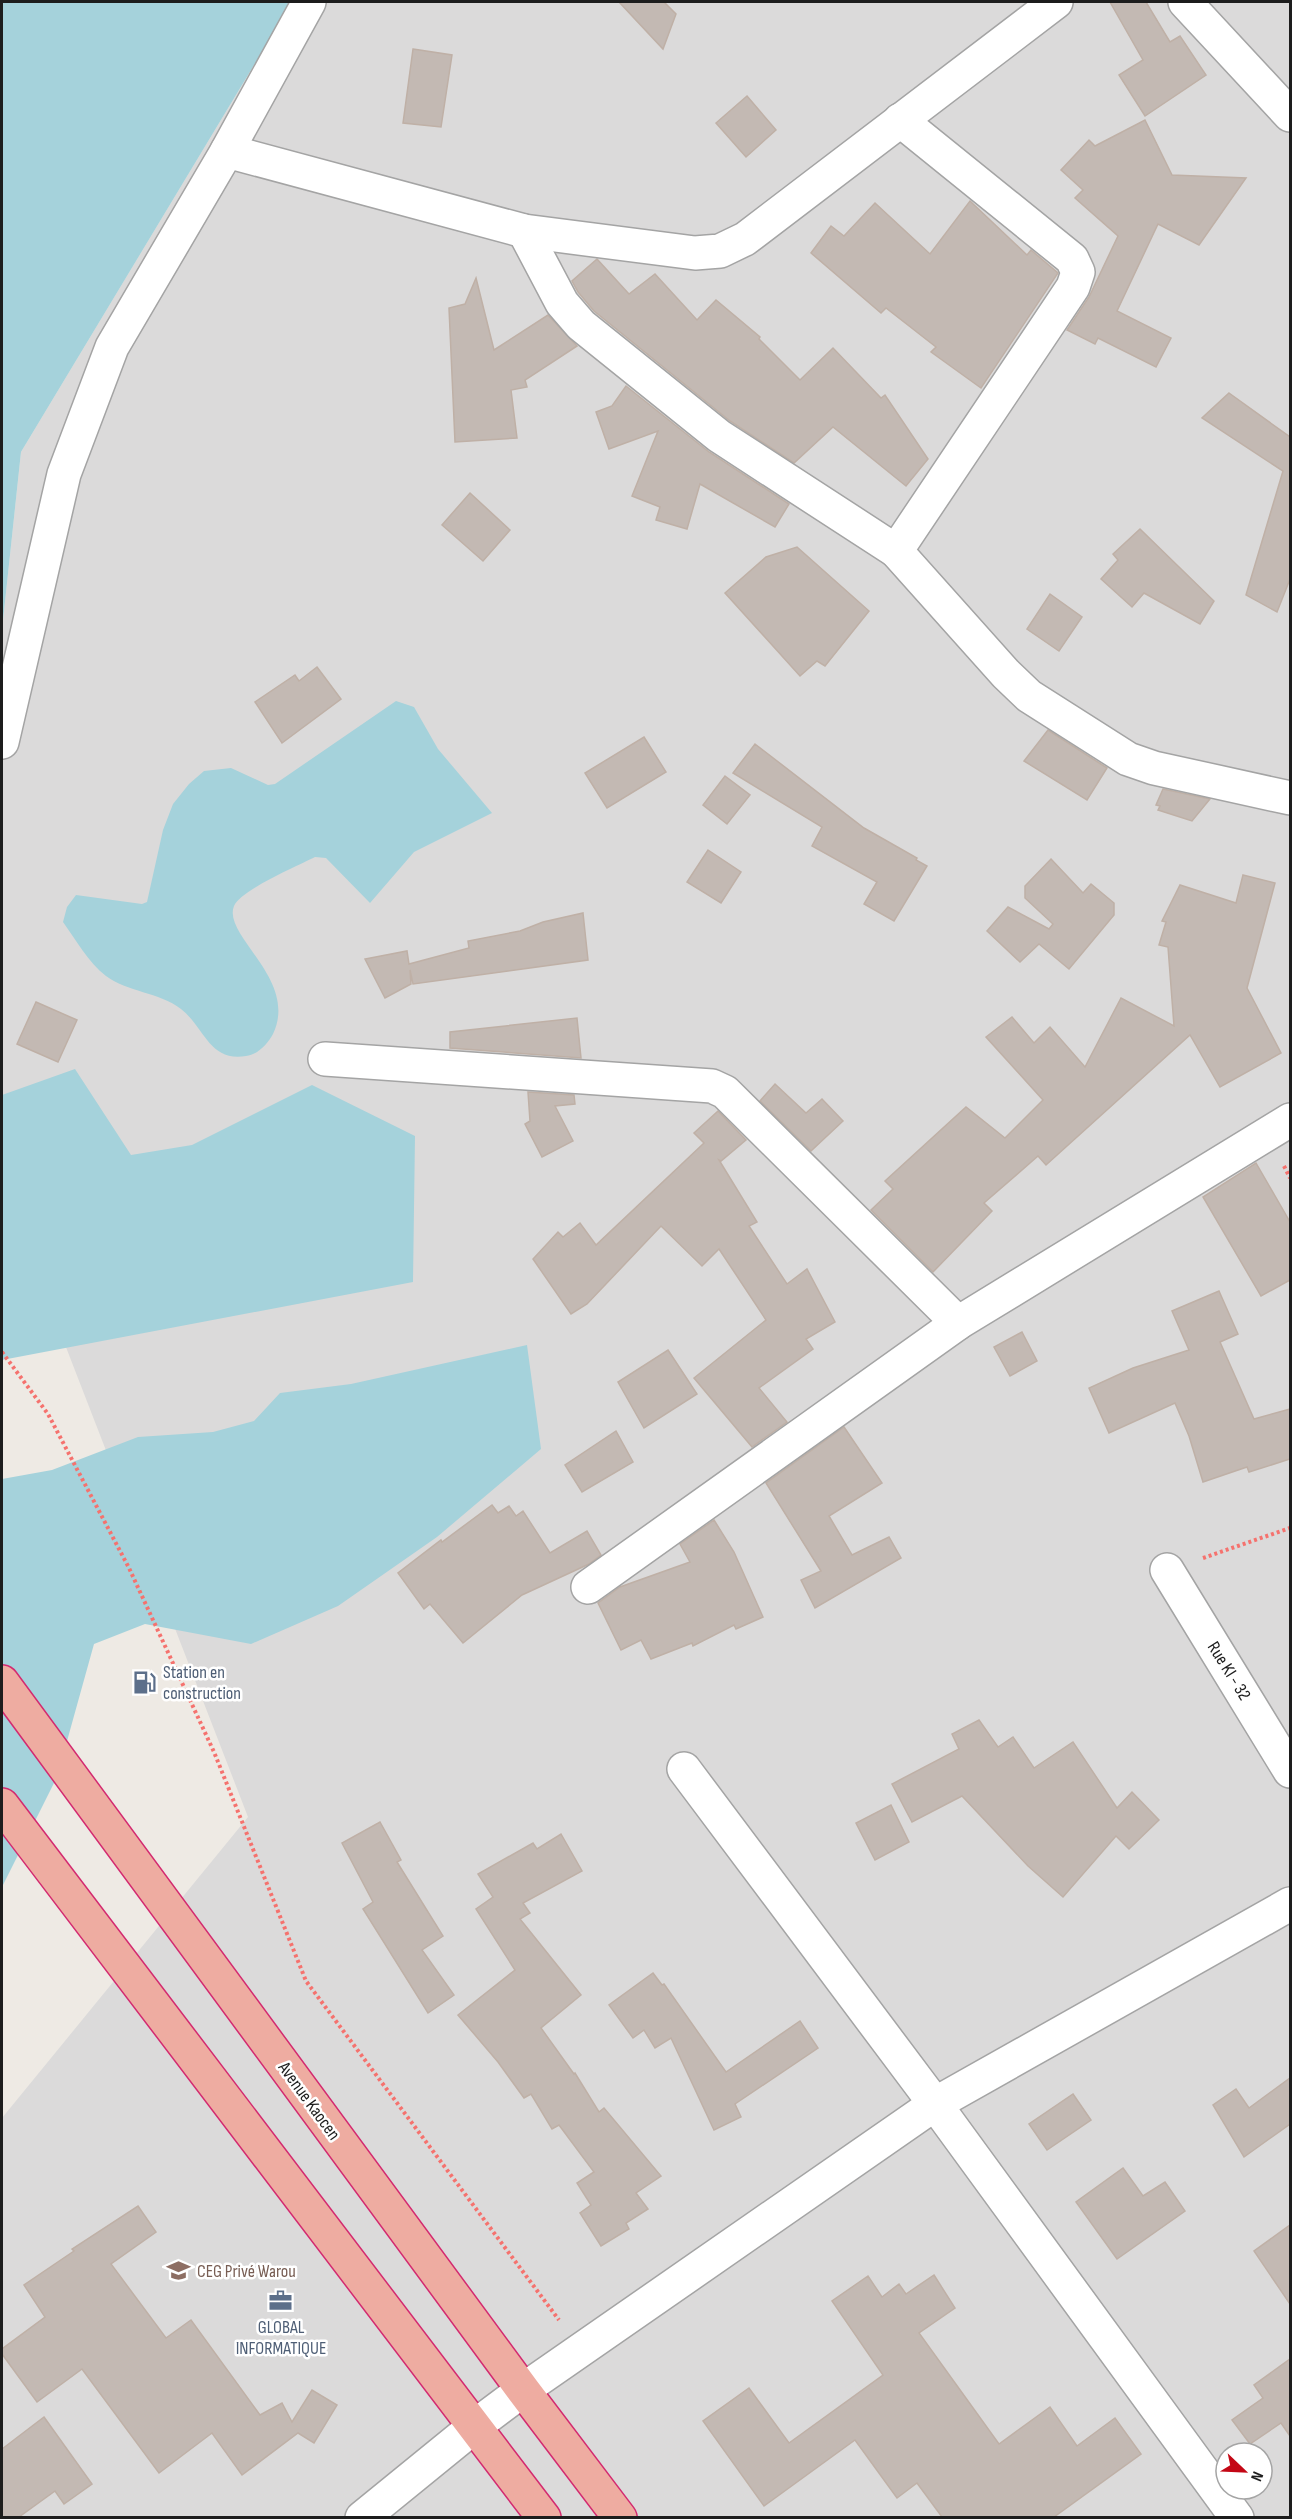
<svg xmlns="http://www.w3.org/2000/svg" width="1292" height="2519" viewBox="0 0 1292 2519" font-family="'Sofia Sans Condensed',sans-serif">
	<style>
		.residential { fill: #dbdada; fill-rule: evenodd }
		.water { fill: #a5d2db }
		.building { fill: #c3b9b3; stroke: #bfb0a6; stroke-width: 1.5 }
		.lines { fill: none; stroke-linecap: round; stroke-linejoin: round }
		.minor-casing { stroke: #a4a4a4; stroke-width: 36 }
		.trunk-casing { stroke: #d32a70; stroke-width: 36 }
		.path { stroke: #f5726e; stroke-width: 4; stroke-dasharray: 3 3; stroke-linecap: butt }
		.minor { stroke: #fff; stroke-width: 33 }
		.trunk { stroke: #eeaca1; stroke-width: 33 }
		.labels { text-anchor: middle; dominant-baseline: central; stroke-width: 5; stroke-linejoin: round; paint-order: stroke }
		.street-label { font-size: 18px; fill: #1d1d1d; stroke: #fff }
		.service-label { font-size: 18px; fill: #4e5e75; stroke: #fff; text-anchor: start }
		.education-label { font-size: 18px; fill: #785e54; stroke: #fff; text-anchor: start }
	</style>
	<rect width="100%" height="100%" fill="#eeeae4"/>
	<path class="residential" d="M 292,2 L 1290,2 L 1290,2517 L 2,2517 L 2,2118 L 248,1817 L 2,1182 L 2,630 L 21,452 ZM 1226,2453 L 1262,2453 L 1262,2489 L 1226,2489 Z"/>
	<g class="water">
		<path d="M 2,2 L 292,2 L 21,452 L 2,630 Z"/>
		<path d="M 396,701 L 414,707 L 438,749 L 492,813 L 414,852 L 370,903 L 326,858 L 315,857 C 297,866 241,890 234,906 C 222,936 299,979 273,1034 C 268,1043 258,1055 246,1056 C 209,1062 205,1028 181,1009 C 159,992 127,992 106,976 C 88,962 76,940 63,922 L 67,907 L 76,895 L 142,904 L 147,902 L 163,830 L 173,804 L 189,784 L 204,771 L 231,768 L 268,785 L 275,784 Z"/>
		<path d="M 75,1069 L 131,1155 L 192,1145 L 312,1085 L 415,1136 L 413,1282 L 2,1360 L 2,1095 Z"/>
		<path d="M 527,1345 L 541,1449 L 437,1537 L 338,1606 L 251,1644 L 145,1624 L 94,1644 L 57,1777 L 2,1887 L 2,1479 L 52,1470 L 138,1437 L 213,1432 L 254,1421 L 280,1393 L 351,1384 Z"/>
	</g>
	<g class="building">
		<path d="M 619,2 L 664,2 L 676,14 L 663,49 Z"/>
		<path d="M 1110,2 L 1146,2 L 1170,42 L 1180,36 L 1206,75 L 1145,116 L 1119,75 L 1143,60 Z"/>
		<path d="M 413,49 L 452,55 L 441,127 L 403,123 Z"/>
		<path d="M 747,96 L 776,130 L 746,157 L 716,123 Z"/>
		<path d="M 1145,120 L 1172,175 L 1246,178 L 1199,245 L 1158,224 L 1117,311 L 1171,338 L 1156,367 L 1098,338 L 1095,344 L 1067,330 L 1089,297 L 1118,236 L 1075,198 L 1083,190 L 1061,170 L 1089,140 L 1095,146 Z"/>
		<path d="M 970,201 L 1027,255 L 1031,250 L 1058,273 L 981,388 L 931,352 L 936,347 L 886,308 L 881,313 L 811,253 L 831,226 L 844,236 L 875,203 L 930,254 Z"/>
		<path d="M 597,259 L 629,294 L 655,274 L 697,320 L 716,300 L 760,337 L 759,339 L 800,380 L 833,348 L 881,398 L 885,395 L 928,459 L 906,486 L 833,427 L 794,463 L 730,421 L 594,311 L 578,292 L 572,281 Z"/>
		<path d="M 476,278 L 494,350 L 548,315 L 577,346 L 525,380 L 527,387 L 511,390 L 517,438 L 455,442 L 449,308 L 465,304 Z"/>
		<path d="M 626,386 L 709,452 L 789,504 L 775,527 L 700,484 L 687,529 L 656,520 L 660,507 L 632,496 L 658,431 L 609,449 L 596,412 L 612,406 Z"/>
		<path d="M 1229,393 L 1290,437 L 1290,579 L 1277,612 L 1246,595 L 1283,471 L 1202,418 Z"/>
		<path d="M 470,493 L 510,530 L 483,561 L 442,525 Z"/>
		<path d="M 1140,529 L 1214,601 L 1200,624 L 1144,593 L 1132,607 L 1101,579 L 1118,560 L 1113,554 Z"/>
		<path d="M 797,547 L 869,611 L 825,666 L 817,661 L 800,676 L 725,593 L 766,557 Z"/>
		<path d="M 1050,594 L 1082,617 L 1059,651 L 1027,629 Z"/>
		<path d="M 317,667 L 341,699 L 282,743 L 255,702 L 295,675 L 299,681 Z"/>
		<path d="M 1048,730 L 1107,768 L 1087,800 L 1024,761 Z"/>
		<path d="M 644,737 L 666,772 L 607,808 L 585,773 Z"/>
		<path d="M 755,744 L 864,828 L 917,858 L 916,860 L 927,866 L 894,921 L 864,904 L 877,882 L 812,846 L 822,827 L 733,773 Z"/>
		<path d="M 725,776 L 750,795 L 727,824 L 703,805 Z"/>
		<path d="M 1163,789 L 1210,799 L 1192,821 L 1158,810 L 1160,806 L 1156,805 Z"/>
		<path d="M 708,850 L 741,872 L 721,903 L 687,882 Z"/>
		<path d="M 1051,859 L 1083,893 L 1091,884 L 1114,903 L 1114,915 L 1069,969 L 1039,944 L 1020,962 L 987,931 L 1008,907 L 1049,929 L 1053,924 L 1025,898 L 1025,886 Z"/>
		<path d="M 1243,875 L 1275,883 L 1247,988 L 1281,1053 L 1220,1087 L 1190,1035 L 1046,1165 L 1038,1156 L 984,1203 L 992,1211 L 933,1272 L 871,1210 L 893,1189 L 885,1181 L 966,1107 L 1005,1138 L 1043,1100 L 986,1037 L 1012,1017 L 1034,1043 L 1050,1027 L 1085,1067 L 1121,998 L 1174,1026 L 1168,947 L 1159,945 L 1166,922 L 1162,921 L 1180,885 L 1236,903 Z"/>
		<path d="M 583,913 L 588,960 L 413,984 L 410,970 L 411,984 L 385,998 L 365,959 L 407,951 L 409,964 L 469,948 L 468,941 L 520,931 L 543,922 Z"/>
		<path d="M 36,1002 L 77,1020 L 58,1062 L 17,1044 Z"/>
		<path d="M 577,1018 L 581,1058 L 450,1048 L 450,1032 Z"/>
		<path d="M 775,1084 L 806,1113 L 822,1099 L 843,1121 L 811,1151 L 760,1101 Z"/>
		<path d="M 528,1092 L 574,1095 L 575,1104 L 555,1106 L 573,1141 L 542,1157 L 525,1124 L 530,1121 Z"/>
		<path d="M 718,1111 L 746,1140 L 721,1161 L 719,1160 L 757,1222 L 749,1226 L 787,1284 L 807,1269 L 835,1322 L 806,1339 L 813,1349 L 759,1388 L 787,1422 L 752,1447 L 694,1378 L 766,1320 L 719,1249 L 702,1266 L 661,1226 L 587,1304 L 571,1314 L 533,1259 L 558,1232 L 563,1237 L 580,1223 L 596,1245 L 704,1143 L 694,1133 Z"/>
		<path d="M 1256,1163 L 1290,1222 L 1290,1280 L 1261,1296 L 1203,1197 Z"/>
		<path d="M 1219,1291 L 1238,1334 L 1220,1342 L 1254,1419 L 1290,1409 L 1290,1459 L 1249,1472 L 1247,1467 L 1203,1482 L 1189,1436 L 1175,1403 L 1109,1433 L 1089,1388 L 1133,1368 L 1189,1350 L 1172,1311 Z"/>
		<path d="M 1022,1332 L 1037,1361 L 1010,1376 L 994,1347 Z"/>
		<path d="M 668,1350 L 697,1394 L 644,1428 L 618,1382 Z"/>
		<path d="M 844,1427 L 882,1483 L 829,1516 L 852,1555 L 889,1537 L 901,1558 L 815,1608 L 801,1580 L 821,1571 L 766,1483 Z"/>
		<path d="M 616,1431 L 633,1462 L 582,1492 L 565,1465 Z"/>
		<path d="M 492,1505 L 498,1513 L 509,1506 L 516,1516 L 523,1511 L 550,1553 L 587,1531 L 601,1555 L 589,1564 L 522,1595 L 463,1643 L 430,1604 L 424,1609 L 398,1573 L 441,1540 L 442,1542 Z"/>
		<path d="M 714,1520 L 734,1552 L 763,1617 L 736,1629 L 734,1625 L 693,1646 L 692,1643 L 651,1659 L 641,1640 L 621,1650 L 598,1603 L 620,1587 L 690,1562 L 680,1544 Z"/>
		<path d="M 979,1720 L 998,1747 L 1013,1737 L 1034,1768 L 1073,1742 L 1117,1808 L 1132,1792 L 1159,1820 L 1129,1849 L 1116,1836 L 1063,1897 L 1028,1866 L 962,1796 L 912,1822 L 892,1784 L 959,1749 L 952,1734 Z"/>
		<path d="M 891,1805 L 909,1842 L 875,1860 L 856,1823 Z"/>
		<path d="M 380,1822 L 401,1860 L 397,1862 L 443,1936 L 422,1950 L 454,1995 L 428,2013 L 363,1909 L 373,1902 L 342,1843 Z"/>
		<path d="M 561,1834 L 582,1871 L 523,1903 L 530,1913 L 520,1919 L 581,1995 L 541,2028 L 574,2074 L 575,2073 L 599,2112 L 604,2108 L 661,2176 L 636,2193 L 648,2209 L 626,2223 L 629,2229 L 601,2246 L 580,2213 L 591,2205 L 577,2183 L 594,2172 L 559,2125 L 552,2129 L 531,2094 L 524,2098 L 498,2062 L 458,2015 L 515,1970 L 476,1909 L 493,1897 L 478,1874 L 533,1843 L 537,1849 Z"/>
		<path d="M 653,1973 L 662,1985 L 664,1984 L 726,2072 L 800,2021 L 818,2048 L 735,2104 L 741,2117 L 714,2130 L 671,2038 L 655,2048 L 644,2030 L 633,2038 L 609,2005 Z"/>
		<path d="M 1290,2078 L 1290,2124 L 1244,2157 L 1213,2105 L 1236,2089 L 1249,2108 Z"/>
		<path d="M 1073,2094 L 1091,2120 L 1047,2150 L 1029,2124 Z"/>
		<path d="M 1123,2168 L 1143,2196 L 1165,2182 L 1185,2211 L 1117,2259 L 1076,2202 Z"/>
		<path d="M 138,2206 L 156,2232 L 111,2264 L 166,2338 L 191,2320 L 260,2415 L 282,2403 L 292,2422 L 312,2390 L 337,2405 L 314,2443 L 298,2433 L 242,2475 L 212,2433 L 159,2473 L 82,2369 L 37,2402 L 2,2354 L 2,2349 L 45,2317 L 24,2285 L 74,2251 L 72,2249 Z"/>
		<path d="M 1290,2225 L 1290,2304 L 1254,2251 Z"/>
		<path d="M 934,2275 L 955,2308 L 919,2333 L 999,2444 L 1050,2407 L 1077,2446 L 1115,2418 L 1141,2454 L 1054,2517 L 942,2517 L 917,2483 L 897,2498 L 855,2440 L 764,2506 L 703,2421 L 749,2388 L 789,2443 L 883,2375 L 832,2301 L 868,2276 L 882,2297 L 899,2284 L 906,2294 Z"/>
		<path d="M 1290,2359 L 1290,2436 L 1281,2423 L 1250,2444 L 1232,2420 L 1263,2398 L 1254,2385 Z"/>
		<path d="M 44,2417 L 92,2484 L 64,2504 L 55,2491 L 19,2517 L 2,2517 L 2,2449 Z"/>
	</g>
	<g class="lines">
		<defs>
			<g id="minor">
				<path d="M 1185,2 L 1290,115"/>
				<path d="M 227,151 L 524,231 L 695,253 L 720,251 L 745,239 L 1056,2"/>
				<path d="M 524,231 L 562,303 L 581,325 L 719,436 L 896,551 L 1006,674 L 1029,696 L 1128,759 L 1154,768 L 1290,798"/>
				<path d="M 896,551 L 1073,287 L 1078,272 L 1072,259 L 900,120"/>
				<path d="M 2,742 L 64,474 L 112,347 L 227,151 L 309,2"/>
				<path d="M 325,1059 L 712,1086 L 725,1092 L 958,1323"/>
				<path d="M 1167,1570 L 1290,1771"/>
				<path d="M 588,1587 L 958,1323 L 1290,1120"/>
				<path d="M 684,1769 L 935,2104 L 1237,2518"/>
				<path d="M 362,2518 L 475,2426 L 523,2390 L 935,2104 L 1290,1904"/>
			</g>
			<g id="trunk">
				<path d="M 2,1682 L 523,2390 L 620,2518"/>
				<path d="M 2,1805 L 544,2518"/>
			</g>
		</defs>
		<use href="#minor" class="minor-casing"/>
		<use href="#trunk" class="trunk-casing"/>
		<g class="path">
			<path d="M 1284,1166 L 1290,1178"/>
			<path d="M 2,1352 L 48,1414 L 129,1568 L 214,1752 L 306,1981 L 559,2320"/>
			<path d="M 1203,1558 L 1290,1528"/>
		</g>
		<use href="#minor" class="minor"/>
		<use href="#trunk" class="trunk"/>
	</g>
	<defs>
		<symbol id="fuel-bare" viewBox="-9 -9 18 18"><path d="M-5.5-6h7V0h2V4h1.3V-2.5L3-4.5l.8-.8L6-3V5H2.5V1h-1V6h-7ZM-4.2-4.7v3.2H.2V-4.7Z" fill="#5c6f8a" stroke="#fff" stroke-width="2.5" paint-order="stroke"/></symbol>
		<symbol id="school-bare" viewBox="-9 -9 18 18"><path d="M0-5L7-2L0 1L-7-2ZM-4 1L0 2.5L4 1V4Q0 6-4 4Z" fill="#8d6e63" stroke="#fff" stroke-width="2.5" paint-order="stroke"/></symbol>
		<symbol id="office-bare" viewBox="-9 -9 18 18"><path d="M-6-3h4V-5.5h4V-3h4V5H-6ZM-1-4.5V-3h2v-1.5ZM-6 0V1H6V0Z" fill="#5c6f8a" stroke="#fff" stroke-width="2.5" paint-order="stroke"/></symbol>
	</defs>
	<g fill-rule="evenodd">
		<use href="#fuel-bare" x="128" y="1666" width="33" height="33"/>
		<use href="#school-bare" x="162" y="2254" width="33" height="33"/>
		<use href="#office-bare" x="264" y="2284" width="33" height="33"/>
	</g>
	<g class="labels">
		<g class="street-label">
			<text transform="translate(1229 1671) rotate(58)">Rue KI - 32</text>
			<text transform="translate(309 2101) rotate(54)">Avenue Kaocen</text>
		</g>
		<g class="service-label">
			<text x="163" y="1672">Station en<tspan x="163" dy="21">construction</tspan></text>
			<text x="281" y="2327" text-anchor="middle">GLOBAL<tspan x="281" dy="21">INFORMATIQUE</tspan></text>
		</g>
		<g class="education-label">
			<text x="197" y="2271">CEG Privé Warou</text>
		</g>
	</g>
	<rect width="1292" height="2519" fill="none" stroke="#1d1d1d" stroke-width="6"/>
	<g transform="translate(1244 2471) rotate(113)"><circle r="28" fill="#ffffff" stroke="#a5a5a5" stroke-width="1.5"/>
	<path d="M0-4.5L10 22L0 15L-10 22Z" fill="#c40715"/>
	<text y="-9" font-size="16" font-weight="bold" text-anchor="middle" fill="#1d1d1d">N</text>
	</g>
</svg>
